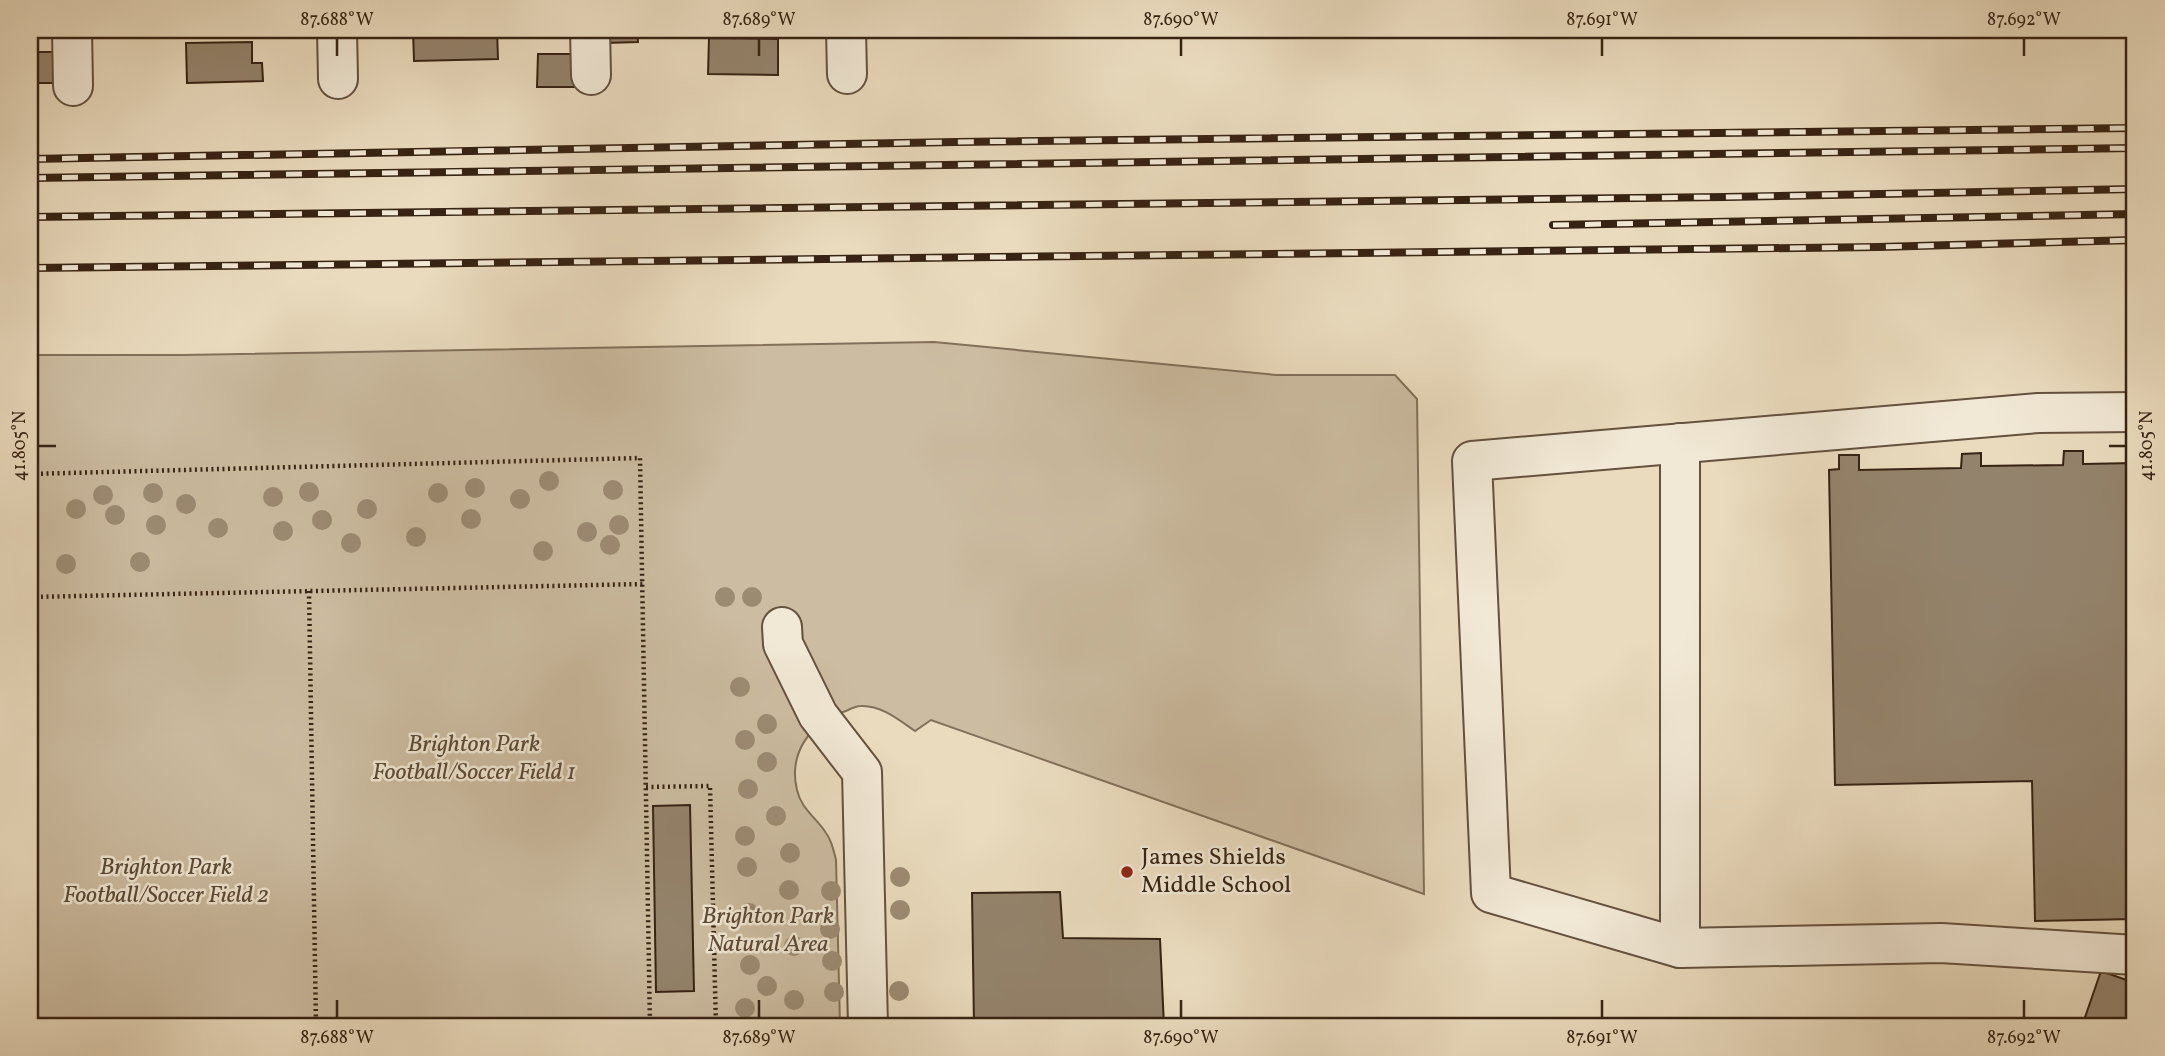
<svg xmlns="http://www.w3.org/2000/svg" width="2165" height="1056" viewBox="0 0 2165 1056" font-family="Vollkorn,serif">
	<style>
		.green { fill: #ccbca1; stroke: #82705a; stroke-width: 2 }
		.building { fill: #94836c; stroke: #372313; stroke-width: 2 }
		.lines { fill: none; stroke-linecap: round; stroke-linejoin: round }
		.minor-casing { stroke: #64513e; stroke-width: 42 }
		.path { stroke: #372313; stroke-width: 4.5; stroke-dasharray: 2 3.5; stroke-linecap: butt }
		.minor { stroke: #f1e8d5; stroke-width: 38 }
		.rail-casing { stroke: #372313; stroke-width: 8 }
		.rail { stroke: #f1e8d5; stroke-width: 5; stroke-dasharray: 16; stroke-linecap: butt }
		.tree { fill: #9c8b73 }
		.ticks { fill: none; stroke: #372313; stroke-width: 2.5 }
		.poi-dot { fill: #8f2418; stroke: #f1e8d5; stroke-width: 2.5 }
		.labels { text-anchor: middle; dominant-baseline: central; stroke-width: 5; stroke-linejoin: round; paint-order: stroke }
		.park-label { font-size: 24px; font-style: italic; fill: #5c4936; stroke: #f1e8d5 }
		.poi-label { font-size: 24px; fill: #372313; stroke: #f1e8d5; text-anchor: start }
		.neatline { fill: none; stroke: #372313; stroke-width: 2.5 }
		.ticks-label { font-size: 18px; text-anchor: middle; fill: #372313 }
	</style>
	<rect width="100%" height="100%" fill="#eadbbe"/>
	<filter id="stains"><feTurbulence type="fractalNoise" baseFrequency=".00286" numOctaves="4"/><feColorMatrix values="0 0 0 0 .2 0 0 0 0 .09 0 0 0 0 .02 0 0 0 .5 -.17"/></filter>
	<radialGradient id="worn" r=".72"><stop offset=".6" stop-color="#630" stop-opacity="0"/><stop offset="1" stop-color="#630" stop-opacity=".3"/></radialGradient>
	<path class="green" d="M 934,342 L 1276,375 L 1395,375 L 1417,399 L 1424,894 L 931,720 L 915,731 C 899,720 881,705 861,706 C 857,706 850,709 846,711 C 811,721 788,753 797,790 C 801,808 814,816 824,830 C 831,839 833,848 836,860 L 840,1026 L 30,1026 L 30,355 L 183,355 Z"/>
	<g class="building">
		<path d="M 188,30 L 260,30 L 260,32 L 197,35 L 197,30 Z"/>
		<path d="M 413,30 L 497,30 L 498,59 L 414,61 Z"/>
		<path d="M 606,30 L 637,30 L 638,42 L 606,43 Z"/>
		<path d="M 709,38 L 778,39 L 778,75 L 708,74 Z"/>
		<path d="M 252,42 L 252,63 L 262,63 L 263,81 L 187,83 L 186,43 Z"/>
		<path d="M 30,52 L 57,52 L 58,83 L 30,83 Z"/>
		<path d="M 538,54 L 573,54 L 574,87 L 537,87 Z"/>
		<path d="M 2064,451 L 2083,451 L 2083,464 L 2135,463 L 2135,919 L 2035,921 L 2032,781 L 1835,785 L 1829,470 L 1839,469 L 1839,455 L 1859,455 L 1859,470 L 1961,468 L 1962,454 L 1981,453 L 1981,466 L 2063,465 Z"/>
		<path d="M 690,805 L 694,991 L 656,992 L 653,806 Z"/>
		<path d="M 1060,892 L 1063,938 L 1160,939 L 1164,1026 L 974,1026 L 972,893 Z"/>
		<path d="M 2101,971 L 2135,983 L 2135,1026 L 2082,1026 Z"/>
	</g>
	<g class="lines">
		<defs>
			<g id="minor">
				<path d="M 72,30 L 73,86"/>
				<path d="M 337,30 L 338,79"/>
				<path d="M 590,30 L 591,75"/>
				<path d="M 846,30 L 847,74"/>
				<path d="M 2135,412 L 2038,413 L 1472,461 L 1491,893 L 1680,948 L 1941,943 L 2135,955"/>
				<path d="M 1680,443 L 1680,948"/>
				<path d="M 782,627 L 783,644 L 818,715 L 862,772 L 868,1026"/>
			</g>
		</defs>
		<use href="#minor" class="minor-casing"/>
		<g class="path">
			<path d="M 30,474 L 640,458 L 650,1026"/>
			<path d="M 32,474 L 34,597"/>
			<path d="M 309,591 L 316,1026"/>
			<path d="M 30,597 L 643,584"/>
			<path d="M 646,787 L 710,786 L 716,1026"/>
		</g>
		<use href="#minor" class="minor"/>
		<defs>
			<g id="rail">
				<path d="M 30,159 L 956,142 L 2135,128"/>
				<path d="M 30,178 L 2135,148"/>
				<path d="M 30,217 L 1725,197 L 2135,189"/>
				<path d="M 1553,225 L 2135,214"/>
				<path d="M 30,268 L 1879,247 L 2135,240"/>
			</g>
		</defs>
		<use href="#rail" class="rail-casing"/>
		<use href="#rail" class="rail"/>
	</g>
	<g class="tree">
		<circle cx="549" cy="481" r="10"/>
		<circle cx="475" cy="488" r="10"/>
		<circle cx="613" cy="490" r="10"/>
		<circle cx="309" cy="492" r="10"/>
		<circle cx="153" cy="493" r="10"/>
		<circle cx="438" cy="493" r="10"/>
		<circle cx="103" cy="495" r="10"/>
		<circle cx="273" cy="497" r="10"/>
		<circle cx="520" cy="499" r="10"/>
		<circle cx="186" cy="504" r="10"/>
		<circle cx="76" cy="509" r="10"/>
		<circle cx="367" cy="509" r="10"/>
		<circle cx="115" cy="515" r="10"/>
		<circle cx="471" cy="519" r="10"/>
		<circle cx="322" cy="520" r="10"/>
		<circle cx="156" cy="525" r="10"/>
		<circle cx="619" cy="525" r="10"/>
		<circle cx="218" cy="528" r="10"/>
		<circle cx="283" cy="531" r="10"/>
		<circle cx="587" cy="532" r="10"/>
		<circle cx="416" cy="537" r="10"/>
		<circle cx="351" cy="543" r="10"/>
		<circle cx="610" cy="545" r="10"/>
		<circle cx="543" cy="551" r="10"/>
		<circle cx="140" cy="562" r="10"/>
		<circle cx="66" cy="564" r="10"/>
		<circle cx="725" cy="597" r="10"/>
		<circle cx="752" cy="597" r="10"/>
		<circle cx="740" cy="687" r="10"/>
		<circle cx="767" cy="724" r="10"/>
		<circle cx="745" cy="740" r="10"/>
		<circle cx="767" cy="762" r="10"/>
		<circle cx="748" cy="789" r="10"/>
		<circle cx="776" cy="816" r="10"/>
		<circle cx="745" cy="836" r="10"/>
		<circle cx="790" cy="853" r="10"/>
		<circle cx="747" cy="867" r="10"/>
		<circle cx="900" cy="877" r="10"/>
		<circle cx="789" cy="890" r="10"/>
		<circle cx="831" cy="891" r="10"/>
		<circle cx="900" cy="910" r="10"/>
		<circle cx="749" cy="913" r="10"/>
		<circle cx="830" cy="929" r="10"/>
		<circle cx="794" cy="946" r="10"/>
		<circle cx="832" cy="961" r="10"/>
		<circle cx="750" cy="965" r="10"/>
		<circle cx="767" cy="986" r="10"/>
		<circle cx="899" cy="991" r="10"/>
		<circle cx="834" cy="992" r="10"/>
		<circle cx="794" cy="1000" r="10"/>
		<circle cx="745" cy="1008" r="10"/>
	</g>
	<path class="ticks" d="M 337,38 L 337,56M 759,38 L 759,56M 1181,38 L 1181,56M 1602,38 L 1602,56M 2024,38 L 2024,56M 38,446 L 56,446M 2109,446 L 2126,446M 337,1000 L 337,1018M 759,1000 L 759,1018M 1181,1000 L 1181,1018M 1602,1000 L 1602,1018M 2024,1000 L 2024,1018"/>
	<circle class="poi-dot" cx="1127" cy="872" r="7"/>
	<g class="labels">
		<g class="park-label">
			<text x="474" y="745">Brighton Park<tspan x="474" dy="28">Football/Soccer Field 1</tspan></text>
			<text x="166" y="868">Brighton Park<tspan x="166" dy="28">Football/Soccer Field 2</tspan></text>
			<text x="768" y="917">Brighton Park<tspan x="768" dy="28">Natural Area</tspan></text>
		</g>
		<g class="poi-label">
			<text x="1141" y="858">James Shields<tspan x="1141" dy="28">Middle School</tspan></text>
		</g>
	</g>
	<rect width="2165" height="1056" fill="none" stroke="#eadbbe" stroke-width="77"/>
	<rect x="38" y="38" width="2088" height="980" class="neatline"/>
	<g class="ticks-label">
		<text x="337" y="25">87.688°W</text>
		<text x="759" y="25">87.689°W</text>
		<text x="1181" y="25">87.690°W</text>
		<text x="1602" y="25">87.691°W</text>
		<text x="2024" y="25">87.692°W</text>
		<text transform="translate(2146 446) rotate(-90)" y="6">41.805°N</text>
		<text transform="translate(19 446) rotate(-90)" y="6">41.805°N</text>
		<text x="337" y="1043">87.688°W</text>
		<text x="759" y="1043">87.689°W</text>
		<text x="1181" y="1043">87.690°W</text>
		<text x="1602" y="1043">87.691°W</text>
		<text x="2024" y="1043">87.692°W</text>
	</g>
	<rect width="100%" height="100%" filter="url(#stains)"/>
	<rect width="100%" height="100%" fill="url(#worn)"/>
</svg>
